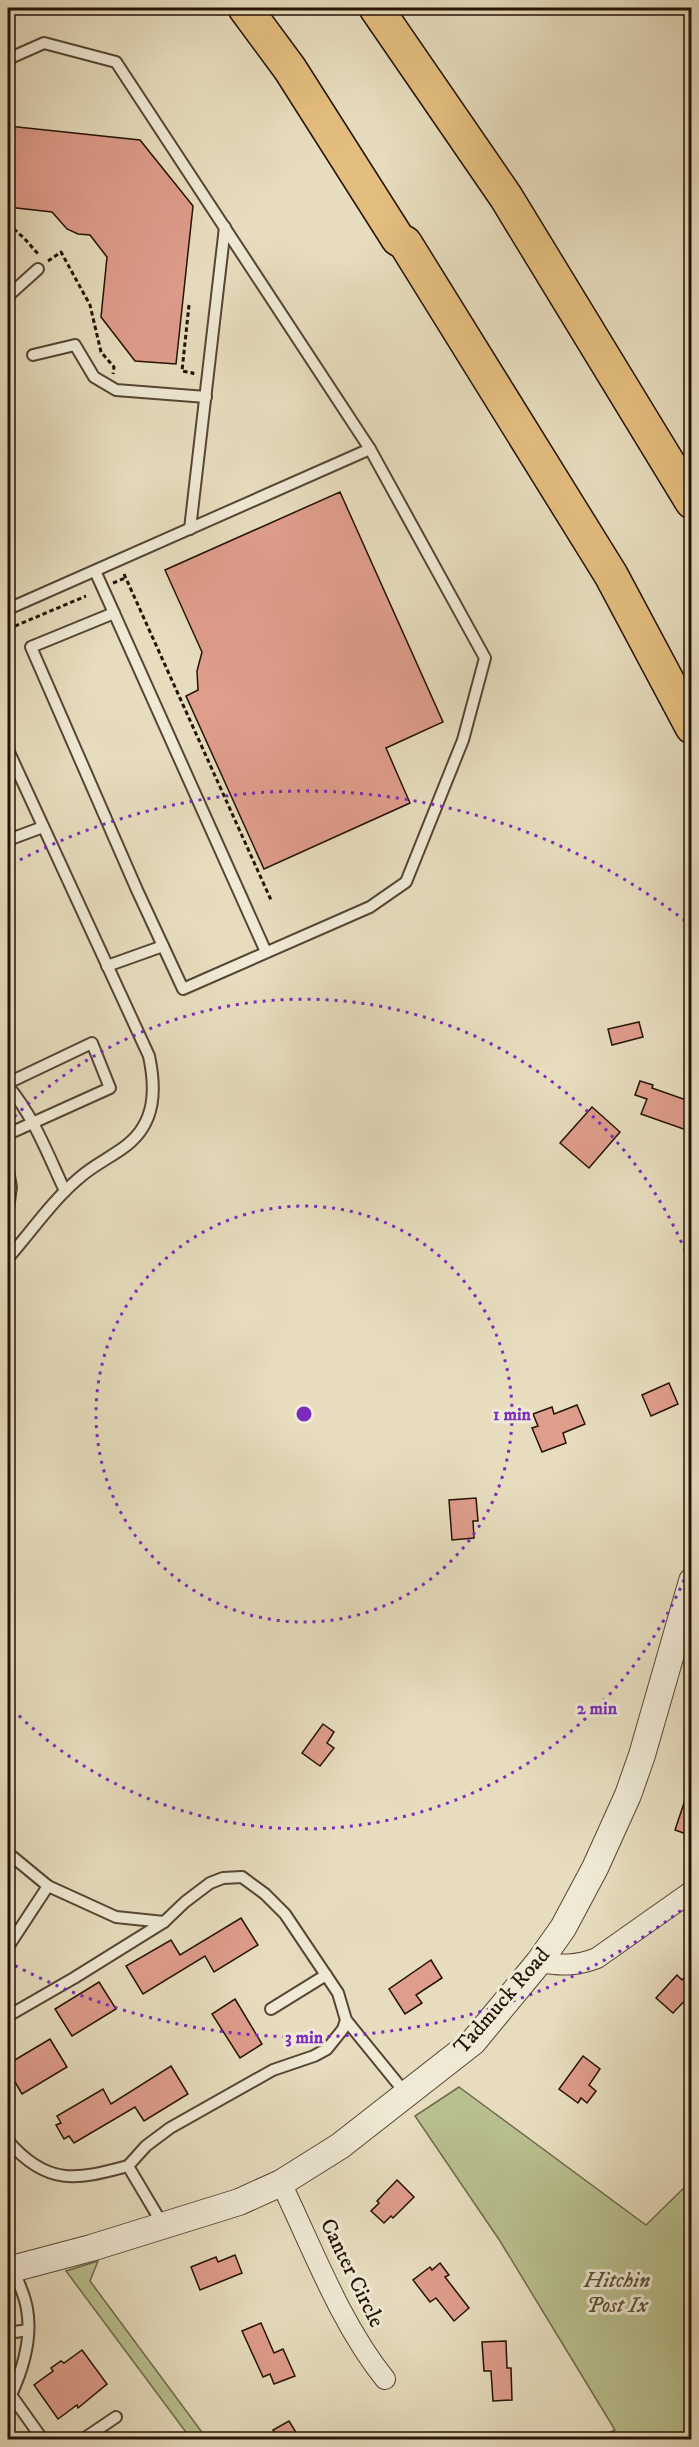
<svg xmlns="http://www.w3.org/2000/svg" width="699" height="2447" viewBox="0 0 699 2447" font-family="'IM FELL DW Pica',serif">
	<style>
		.green { fill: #b9c08f; stroke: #6f694a; stroke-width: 1.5 }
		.building { fill: #df9d8c; stroke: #251206; stroke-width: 1.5 }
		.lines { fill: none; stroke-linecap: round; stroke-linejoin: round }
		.service-casing { stroke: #564534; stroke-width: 14 }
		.minor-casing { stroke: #564534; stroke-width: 22 }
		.tertiary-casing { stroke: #564534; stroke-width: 28 }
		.motorway-casing { stroke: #251206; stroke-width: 36 }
		.path { stroke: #251206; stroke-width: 3; stroke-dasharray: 4.5 3; stroke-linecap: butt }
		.service { stroke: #efe9d5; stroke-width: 10 }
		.minor { stroke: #efe9d5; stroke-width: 20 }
		.tertiary { stroke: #efe9d5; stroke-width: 26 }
		.motorway { stroke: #e4be7f; stroke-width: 33 }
		.ring { fill: none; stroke: #7b2cbf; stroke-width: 3; stroke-dasharray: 3 6 }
		.labels { text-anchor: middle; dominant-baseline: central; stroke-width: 6; stroke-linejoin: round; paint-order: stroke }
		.street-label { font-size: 22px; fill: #251206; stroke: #efe9d5 }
		.park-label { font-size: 22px; font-style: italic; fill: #594f36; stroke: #efe9d5 }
		.centre { fill: #7b2cbf; stroke: #efe9d5; stroke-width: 3 }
		.ring-label { font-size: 18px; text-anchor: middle; font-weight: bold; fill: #7b2cbf; stroke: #efe9d5; stroke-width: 6; stroke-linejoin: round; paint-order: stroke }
	</style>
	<rect width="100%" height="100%" fill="#e7ddbe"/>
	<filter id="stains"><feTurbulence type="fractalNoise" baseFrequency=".00333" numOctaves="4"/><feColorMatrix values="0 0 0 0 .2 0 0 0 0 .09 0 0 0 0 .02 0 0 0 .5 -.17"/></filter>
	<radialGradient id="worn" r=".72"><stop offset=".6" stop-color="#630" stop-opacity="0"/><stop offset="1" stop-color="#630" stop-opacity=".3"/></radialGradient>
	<g class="green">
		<path d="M 459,2087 L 646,2225 L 691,2181 L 691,2439 L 594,2439 L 615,2430 L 500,2241 L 415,2116 Z"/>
		<path d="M 98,2261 L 90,2281 L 207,2439 L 191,2439 L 66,2271 Z"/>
	</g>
	<g class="building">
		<path d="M 8,126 L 140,140 L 193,206 L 176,364 L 135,361 L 101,317 L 107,257 L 90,235 L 78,234 L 67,229 L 52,212 L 8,207 Z"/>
		<path d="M 340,492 L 443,722 L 386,748 L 410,803 L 264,869 L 186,696 L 198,690 L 197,671 L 202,652 L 165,570 Z"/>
		<path d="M 639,1022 L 643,1037 L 612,1045 L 608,1029 Z"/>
		<path d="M 640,1081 L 653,1085 L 652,1088 L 692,1102 L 692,1132 L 641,1114 L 647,1099 L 635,1095 Z"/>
		<path d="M 592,1107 L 620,1132 L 589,1168 L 560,1143 Z"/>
		<path d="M 669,1383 L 678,1404 L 651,1416 L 642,1395 Z"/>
		<path d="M 577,1405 L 585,1424 L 563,1433 L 566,1443 L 542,1452 L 532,1428 L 538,1426 L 533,1414 L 552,1407 L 554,1414 Z"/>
		<path d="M 476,1498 L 478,1521 L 473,1521 L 474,1538 L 452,1540 L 449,1500 Z"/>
		<path d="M 323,1724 L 334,1732 L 327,1743 L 334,1748 L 320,1766 L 302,1753 Z"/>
		<path d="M 689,1788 L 692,1788 L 692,1836 L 675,1830 Z"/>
		<path d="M 241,1918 L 258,1945 L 214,1972 L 205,1956 L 143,1994 L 126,1966 L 171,1940 L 180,1955 Z"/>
		<path d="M 431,1960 L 442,1978 L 416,1995 L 422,2003 L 405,2014 L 389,1989 Z"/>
		<path d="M 692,1969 L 692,1993 L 673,2013 L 656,1998 L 677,1975 L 682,1980 Z"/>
		<path d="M 99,1982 L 116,2009 L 72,2036 L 55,2009 Z"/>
		<path d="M 235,1999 L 262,2044 L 240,2058 L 212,2014 Z"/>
		<path d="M 50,2039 L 67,2067 L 22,2094 L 8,2070 L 8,2064 Z"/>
		<path d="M 583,2056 L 600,2069 L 589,2085 L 596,2091 L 587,2103 L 581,2098 L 578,2103 L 559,2089 Z"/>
		<path d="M 171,2066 L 188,2094 L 144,2121 L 135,2107 L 74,2143 L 69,2136 L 64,2139 L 56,2125 L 61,2123 L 57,2116 L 103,2089 L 111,2104 Z"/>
		<path d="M 397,2180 L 414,2197 L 393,2218 L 391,2216 L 384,2223 L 371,2211 L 379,2203 L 377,2201 Z"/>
		<path d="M 235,2255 L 242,2273 L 200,2290 L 191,2267 L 216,2257 L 218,2262 Z"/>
		<path d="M 440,2263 L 449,2275 L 445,2277 L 469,2308 L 454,2321 L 436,2298 L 430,2302 L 413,2280 L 430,2267 L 432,2270 Z"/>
		<path d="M 261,2323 L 274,2353 L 283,2349 L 295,2376 L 274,2384 L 270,2374 L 263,2377 L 242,2331 Z"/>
		<path d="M 506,2341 L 507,2368 L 511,2368 L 512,2400 L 493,2401 L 491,2371 L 484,2371 L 482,2342 Z"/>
		<path d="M 82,2350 L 107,2384 L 78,2408 L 77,2405 L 58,2419 L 34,2385 L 53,2371 L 51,2368 L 61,2361 L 64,2363 Z"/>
		<path d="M 289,2421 L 300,2439 L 279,2439 L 273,2430 Z"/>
	</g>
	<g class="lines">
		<defs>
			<g id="service">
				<path d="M 8,59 L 44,43 L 116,62 L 370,449"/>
				<path d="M 8,296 L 38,269"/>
				<path d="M 33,355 L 75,345 L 94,377 L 116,390 L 206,397"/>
				<path d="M 190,529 L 225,227"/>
				<path d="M 8,609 L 370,449 L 485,658 L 463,740 L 406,882 L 370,907 L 183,989 L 137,890 L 31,647 L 114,613 L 95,571"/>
				<path d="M 114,613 L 266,952"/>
				<path d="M 8,750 L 149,1056 C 156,1089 156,1122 127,1145 C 112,1157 93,1165 78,1179 C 51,1202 31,1232 8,1258"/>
				<path d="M 8,840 L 43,827"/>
				<path d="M 107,966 L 163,946"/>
				<path d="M 8,1083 L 92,1043 L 110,1088 L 8,1134"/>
				<path d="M 8,1086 C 34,1117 48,1155 65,1191"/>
				<path d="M 8,1170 L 11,1187 L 8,1209"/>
				<path d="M 8,1853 L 48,1886 L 116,1917 L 164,1922"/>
				<path d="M 8,1947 L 48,1886"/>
				<path d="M 271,2009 L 326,1975"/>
				<path d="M 8,2016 L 74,1978 L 164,1922 L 185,1902 L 210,1883 L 223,1878 L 242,1877 L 265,1894 L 285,1914 L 338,1993 L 346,2020 L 343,2029 L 327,2049 L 314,2056 L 273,2070 L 170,2128 L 146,2146 L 128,2166 L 163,2225"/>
				<path d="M 346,2020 L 407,2095"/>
				<path d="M 8,2141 C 47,2186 76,2180 128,2166"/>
				<path d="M 13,2269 C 18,2282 25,2295 27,2309 C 32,2337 23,2369 11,2395 L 43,2440"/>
				<path d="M 8,2333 L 28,2330"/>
				<path d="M 82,2440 L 116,2417"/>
			</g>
			<g id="minor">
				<path d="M 539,1962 C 560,1966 577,1966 597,1958 L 692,1891"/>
				<path d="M 281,2183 C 313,2249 340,2323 385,2379"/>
			</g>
			<path id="tertiary" d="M 8,2270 L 91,2248 L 239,2202 L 281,2183 L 340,2146 L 473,2042 L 539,1962 L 563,1928 L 595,1868 L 628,1795 L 642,1755 L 692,1581"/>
			<g id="motorway">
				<path d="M 245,8 L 290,69 L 398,239 L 405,243 L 611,575 L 692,727"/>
				<path d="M 376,8 L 506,197 L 692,502"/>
			</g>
		</defs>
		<use href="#service" class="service-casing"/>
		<use href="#minor" class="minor-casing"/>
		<use href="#tertiary" class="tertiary-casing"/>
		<use href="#motorway" class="motorway-casing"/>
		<g class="path">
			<path d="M 8,224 L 24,238 L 39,255"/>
			<path d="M 48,261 L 61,252 L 90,305 L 101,352 L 114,367 L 113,374"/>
			<path d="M 189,305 L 182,371 L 193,373 L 192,376"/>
			<path d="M 124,574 L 271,900"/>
			<path d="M 113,583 L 125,578"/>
			<path d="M 8,629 L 86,596"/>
		</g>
		<use href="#service" class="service"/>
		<use href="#minor" class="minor"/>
		<use href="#tertiary" class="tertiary"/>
		<use href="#motorway" class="motorway"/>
	</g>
	<g class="ring">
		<circle cx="304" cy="1414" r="208"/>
		<path d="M691 1563A415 415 0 0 1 8 1705M8 1123A415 415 0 0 1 691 1265"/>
		<path d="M688 1905A623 623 0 0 1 12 1964M12 864A623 623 0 0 1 688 923"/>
	</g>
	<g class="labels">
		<g class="street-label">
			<text transform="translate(502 2001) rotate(-49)">Tadmuck Road</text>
			<text transform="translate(352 2273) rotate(64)">Canter Circle</text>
		</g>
		<g class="park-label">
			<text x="617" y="2280">Hitchin<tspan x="617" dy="25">Post Ix</tspan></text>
		</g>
	</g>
	<circle cx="304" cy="1414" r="9" class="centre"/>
	<g class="ring-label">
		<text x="512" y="1420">1 min</text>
		<text x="597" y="1714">2 min</text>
		<text x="304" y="2043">3 min</text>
	</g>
	<rect width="699" height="2447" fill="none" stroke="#e7ddbe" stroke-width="30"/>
	<rect x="9" y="9" width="681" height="2429" fill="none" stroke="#251206" stroke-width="3"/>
	<rect x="15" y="15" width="669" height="2417" fill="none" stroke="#251206" stroke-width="1.5"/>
	<rect width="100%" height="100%" filter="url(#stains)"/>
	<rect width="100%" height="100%" fill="url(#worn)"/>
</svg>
